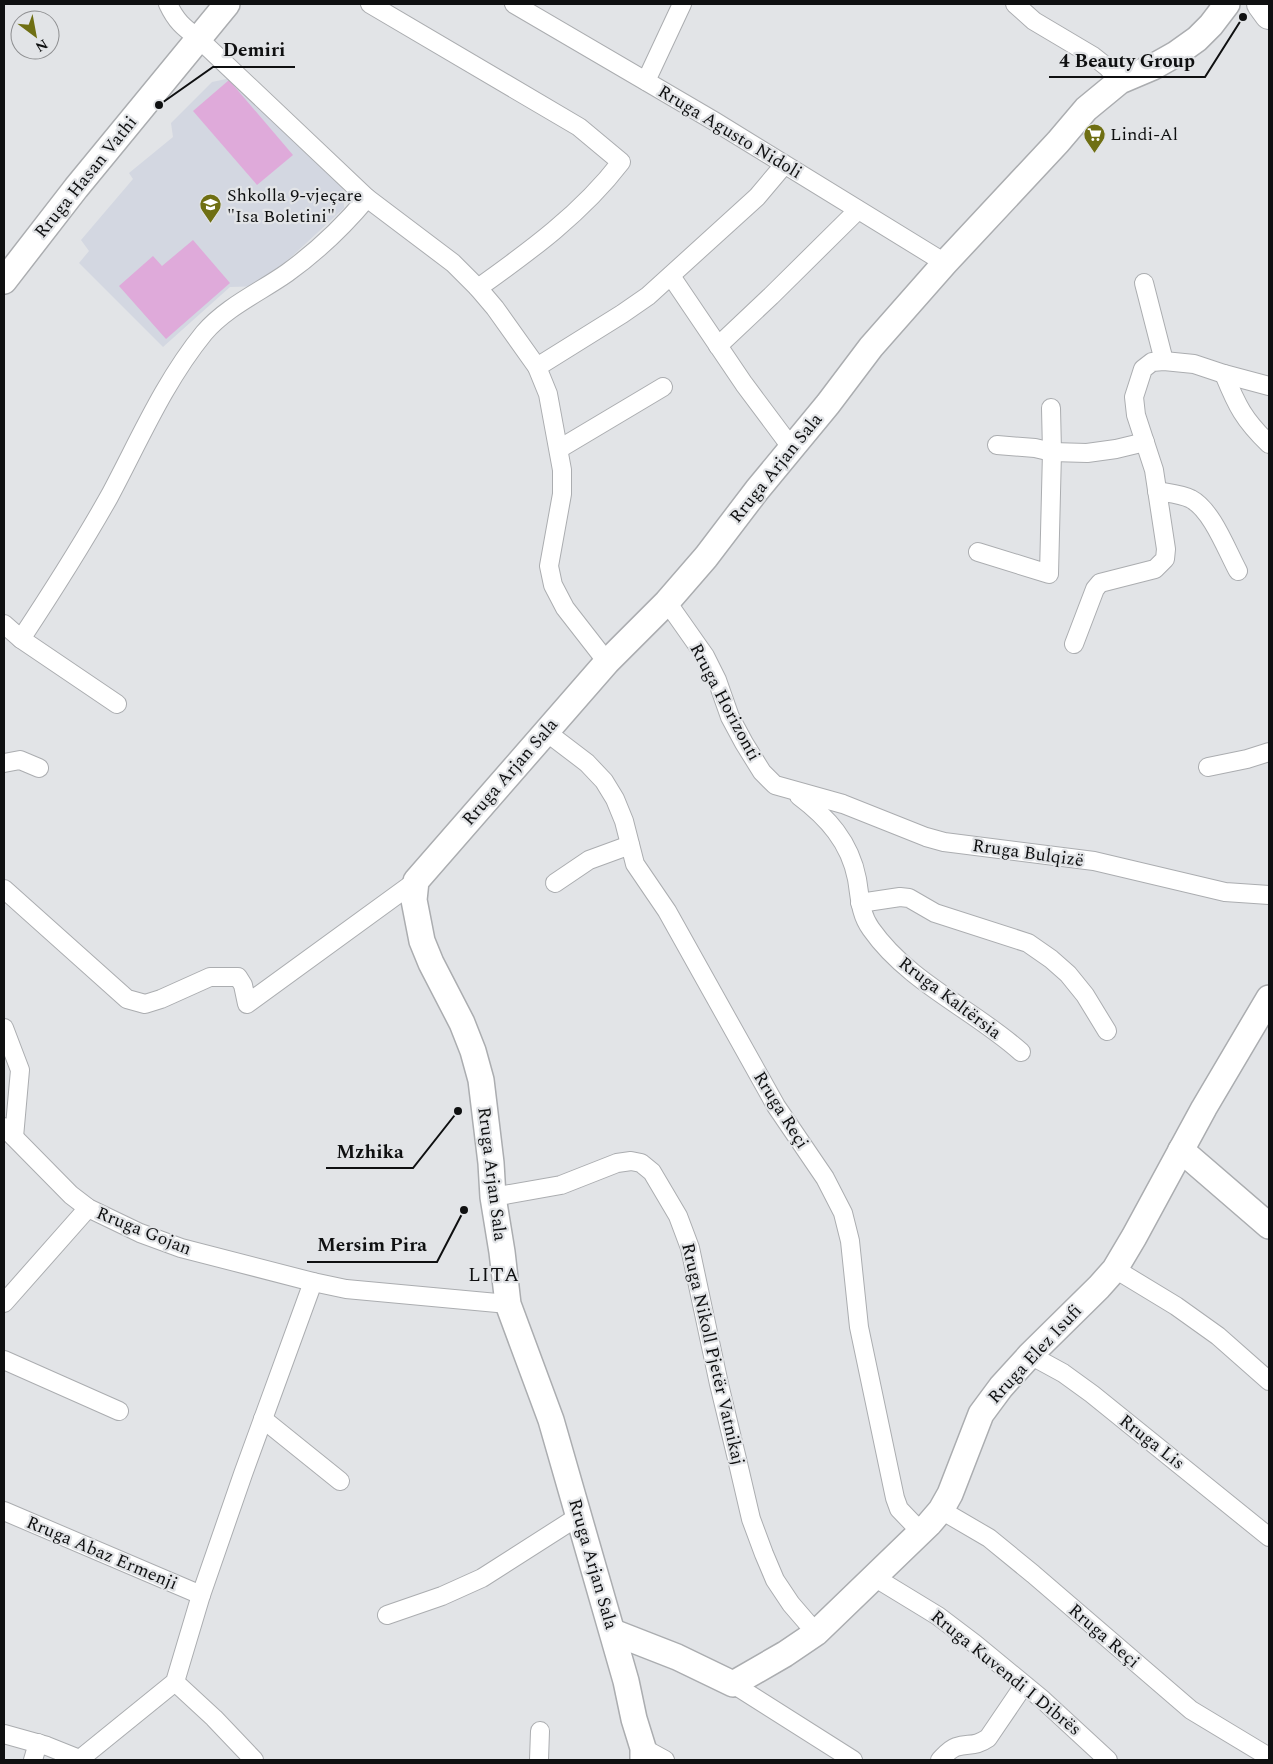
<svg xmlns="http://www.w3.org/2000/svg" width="1273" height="1764" viewBox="0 0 1273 1764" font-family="Spectral,serif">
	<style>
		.built { fill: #d3d7e1 }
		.green { fill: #dfaada }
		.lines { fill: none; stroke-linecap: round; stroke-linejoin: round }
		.street-casing { stroke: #abadb0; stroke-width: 20 }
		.secondary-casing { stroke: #abadb0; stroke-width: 28 }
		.primary-casing { stroke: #abadb0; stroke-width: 30 }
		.street { stroke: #fff; stroke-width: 18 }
		.secondary { stroke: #fff; stroke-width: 25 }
		.primary { stroke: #fff; stroke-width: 28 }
		.labels { text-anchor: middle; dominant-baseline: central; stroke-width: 4.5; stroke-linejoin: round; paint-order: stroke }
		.street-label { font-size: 18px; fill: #0f1011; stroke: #e2e4e7 }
		.poi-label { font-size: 18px; fill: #0f1011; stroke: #e2e4e7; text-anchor: start }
		.quarter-label { font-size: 20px; letter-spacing: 1px; fill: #0f1011; stroke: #e2e4e7 }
		.leader { fill: none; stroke: #0f1011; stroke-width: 2 }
		.callout-dot { fill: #0f1011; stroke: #e2e4e7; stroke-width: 2 }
		.callout-label { font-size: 19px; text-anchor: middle; font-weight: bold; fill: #0f1011; stroke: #e2e4e7; stroke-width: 4.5; stroke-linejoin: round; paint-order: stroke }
	</style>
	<rect width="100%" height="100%" fill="#e2e4e7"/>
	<path class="built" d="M 231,78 L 343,186 L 344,208 L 260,286 L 230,287 L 163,347 L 79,263 L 89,251 L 81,240 L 133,179 L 129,173 L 173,137 L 171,123 L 212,82 Z"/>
	<g class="green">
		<path d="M 229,80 L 293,155 L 257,185 L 193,111 Z"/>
		<path d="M 193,240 L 230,283 L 166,339 L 119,286 L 153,256 L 162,266 Z"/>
	</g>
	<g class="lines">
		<defs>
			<g id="street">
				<path d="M 168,4 C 176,21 183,27 198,38 L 367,198 L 453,263 L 478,288 L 495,308 L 537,367 L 548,394 L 562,470 L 562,494 L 549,566 L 553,585 L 565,608 L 607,662"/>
				<path d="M 370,4 L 579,127 L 621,162 C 582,213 530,251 478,288"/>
				<path d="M 514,4 L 714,121 L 945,263"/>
				<path d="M 1015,4 L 1034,21 L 1093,56 L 1107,67 L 1120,81"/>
				<path d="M 646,81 L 682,4"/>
				<path d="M 671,276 L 744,384 L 791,447"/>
				<path d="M 1144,283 L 1164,361"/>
				<path d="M 718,346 L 771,296 L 858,210"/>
				<path d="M 537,367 L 622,314 L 648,296 L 757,197 L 784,165"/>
				<path d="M 1224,374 C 1237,406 1244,420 1269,444"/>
				<path d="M 997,445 L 1035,448 L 1052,452 L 1087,453 L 1116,449 L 1145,442"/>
				<path d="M 559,449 L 663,387"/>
				<path d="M 1157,491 C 1168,493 1182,494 1191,499 C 1212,510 1227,551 1238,571"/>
				<path d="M 978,552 L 1049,574 L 1052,452 L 1051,408"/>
				<path d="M 667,602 L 705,656 L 717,680 L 730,717 L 744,743 L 762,772 L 775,785 L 843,804 L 926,837 L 944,842 L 1094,861 L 1225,892 L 1269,895"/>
				<path d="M 4,624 L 21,639 L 117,704"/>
				<path d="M 21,639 C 52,592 82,545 109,497 C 139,441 164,382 204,333 C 226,307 260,292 287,273 C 319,250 342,228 367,198"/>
				<path d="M 1074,644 L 1095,589 L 1100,583 L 1155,569 L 1165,559 L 1166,549 L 1154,470 L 1136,415 L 1134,397 L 1143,369 L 1152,362 L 1164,361 L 1194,364 L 1224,374 L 1269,386"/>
				<path d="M 545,731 L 587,763 L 604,781 L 615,799 L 624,821 L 635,864 L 667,911 L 776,1106 L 825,1178 L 843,1213 L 850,1241 L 859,1327 L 895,1498 L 899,1509 L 921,1532"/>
				<path d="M 4,763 L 20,760 L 39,768"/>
				<path d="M 1208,767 L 1247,759 L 1269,752"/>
				<path d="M 799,796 C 827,817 850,842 857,879 C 860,897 860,914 871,929 C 909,983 973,1009 1021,1052"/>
				<path d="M 555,883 L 589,860 L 630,845"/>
				<path d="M 4,889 L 127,999 L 145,1004 L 161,999 L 210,977 L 238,977 L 243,985 L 247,1004 L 416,881"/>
				<path d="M 860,903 L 900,897 L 909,898 L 935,913 L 1028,943 L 1051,959 L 1068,974 L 1085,995 L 1107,1031"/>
				<path d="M 4,1028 L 20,1070 L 14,1137"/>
				<path d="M 4,1127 L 71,1195 L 88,1208 L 140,1233 L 181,1248 L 313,1282 L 346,1289 L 508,1304"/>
				<path d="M 493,1197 L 561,1185 L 617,1163 L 631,1161 L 641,1163 L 652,1172 L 678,1216 L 690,1248 L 719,1384 L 737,1459 L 751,1519 L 764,1554 L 775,1580 L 791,1604 L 816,1633"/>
				<path d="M 1115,1269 L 1176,1306 L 1218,1336 L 1269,1381"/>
				<path d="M 4,1303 L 88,1208"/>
				<path d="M 1030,1355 L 1063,1373 L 1092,1394 L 1269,1537"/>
				<path d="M 4,1360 L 119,1411"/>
				<path d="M 263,1419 L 340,1481"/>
				<path d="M 941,1510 L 989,1538 L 1033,1574 L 1191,1710 L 1269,1757"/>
				<path d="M 4,1511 L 201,1595"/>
				<path d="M 874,1577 L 938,1616 L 975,1644 L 1043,1700 L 1108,1760"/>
				<path d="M 387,1615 L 442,1596 L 482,1578 L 579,1516"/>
				<path d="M 175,1682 L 214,1718 L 254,1760"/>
				<path d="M 733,1684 L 853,1760"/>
				<path d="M 4,1734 L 47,1746 L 82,1760"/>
				<path d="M 643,1748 L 665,1760"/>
				<path d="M 80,1759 L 175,1682 L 201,1595 L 243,1474 L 313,1282"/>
				<path d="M 33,1760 L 38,1743"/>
				<path d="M 539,1760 L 540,1731"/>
				<path d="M 940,1760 C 945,1755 950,1749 956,1747 C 969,1743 975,1747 988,1738 L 1024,1685"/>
			</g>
			<g id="secondary">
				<path d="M 4,281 L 76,188 L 227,4"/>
				<path d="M 1181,1150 L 1269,1226"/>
				<path d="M 613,1632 L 677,1657 L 733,1684 L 785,1654 L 816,1633 L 929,1524 L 941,1510 L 950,1494 L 981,1414 L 1001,1387 L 1030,1355 L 1099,1287 L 1115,1269 L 1134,1237 L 1204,1108 L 1269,998"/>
				<path d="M 643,1760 L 643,1748 L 634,1719 L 626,1681 L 551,1420 L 508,1304 L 502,1252 L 493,1197 L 491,1163 L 481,1080 L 473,1051 L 462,1023 L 431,963 L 422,941 L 414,900 L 416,881 L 607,662 L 667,602 L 706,557 L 757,490 L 828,404 L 871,347 L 945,263 L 1058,142 L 1086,109 L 1120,81 L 1153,67 L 1176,54 L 1197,39 L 1211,25 L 1227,4"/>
			</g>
			<path id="primary" d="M 1261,4 L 1269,15"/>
		</defs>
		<use href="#street" class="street-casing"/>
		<use href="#secondary" class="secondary-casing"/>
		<use href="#primary" class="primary-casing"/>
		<use href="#street" class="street"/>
		<use href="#secondary" class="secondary"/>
		<use href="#primary" class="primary"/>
	</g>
	<defs>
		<symbol id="supermarket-pin" viewBox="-11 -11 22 30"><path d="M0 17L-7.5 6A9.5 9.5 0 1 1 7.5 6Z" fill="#6f6f13" stroke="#e2e4e7"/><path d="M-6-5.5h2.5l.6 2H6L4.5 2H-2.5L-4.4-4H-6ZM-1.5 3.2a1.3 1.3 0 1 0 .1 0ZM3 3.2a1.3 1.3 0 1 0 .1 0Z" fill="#fff"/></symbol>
		<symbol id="school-pin" viewBox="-11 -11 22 30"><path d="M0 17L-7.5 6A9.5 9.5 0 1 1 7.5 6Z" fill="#6f6f13" stroke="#e2e4e7"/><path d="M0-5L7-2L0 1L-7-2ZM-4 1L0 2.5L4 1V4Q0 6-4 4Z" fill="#fff"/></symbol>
	</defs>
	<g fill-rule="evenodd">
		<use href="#supermarket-pin" x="1082" y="122" width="25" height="34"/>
		<use href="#school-pin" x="198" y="192" width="25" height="34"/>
	</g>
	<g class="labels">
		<g class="street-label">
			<text transform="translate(730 132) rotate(31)">Rruga Agusto Nidoli</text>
			<text transform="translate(86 177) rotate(-51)">Rruga Hasan Vathi</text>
			<text transform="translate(776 468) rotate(-51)">Rruga Arjan Sala</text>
			<text transform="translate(725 702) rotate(62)">Rruga Horizonti</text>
			<text transform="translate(510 772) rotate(-49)">Rruga Arjan Sala</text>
			<text transform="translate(1028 853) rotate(8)">Rruga Bulqizë</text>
			<text transform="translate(950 998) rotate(37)">Rruga Kaltërsia</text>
			<text transform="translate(781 1110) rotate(58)">Rruga Reçi</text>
			<text transform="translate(492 1174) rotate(83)">Rruga Arjan Sala</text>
			<text transform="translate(144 1231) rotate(22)">Rruga Gojan</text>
			<text transform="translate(713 1354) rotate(77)">Rruga Nikoll Pjetër Vatnikaj</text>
			<text transform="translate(1035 1354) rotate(-47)">Rruga Elez Isufi</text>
			<text transform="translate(1152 1442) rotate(38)">Rruga Lis</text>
			<text transform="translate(102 1553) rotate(23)">Rruga Abaz Ermenji</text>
			<text transform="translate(593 1564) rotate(74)">Rruga Arjan Sala</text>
			<text transform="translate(1104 1636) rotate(41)">Rruga Reçi</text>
			<text transform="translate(1006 1673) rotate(39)">Rruga Kuvendi I Dibrës</text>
		</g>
		<g class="poi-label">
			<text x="1110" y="134">Lindi-Al</text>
			<text x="227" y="195">Shkolla 9-vjeçare<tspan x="227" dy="21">"Isa Boletini"</tspan></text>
		</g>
		<g class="quarter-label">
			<text x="494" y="1275">LITA</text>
		</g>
	</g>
	<path class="leader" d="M159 105L213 67H295M1243 17L1205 77H1049M458 1111L413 1168H326M464 1210L437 1262H307"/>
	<g class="callout-dot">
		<circle cx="159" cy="105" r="5"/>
		<circle cx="1243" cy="17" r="5"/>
		<circle cx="458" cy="1111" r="5"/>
		<circle cx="464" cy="1210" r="5"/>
	</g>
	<g class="callout-label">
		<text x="254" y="56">Demiri</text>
		<text x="1127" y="67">4 Beauty Group</text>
		<text x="370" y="1158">Mzhika</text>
		<text x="372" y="1251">Mersim Pira</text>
	</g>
	<rect width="1273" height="1764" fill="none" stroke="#0f1011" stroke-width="10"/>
	<g transform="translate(35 35) rotate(148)"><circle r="24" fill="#e2e4e7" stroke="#8e8f91"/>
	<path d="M0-4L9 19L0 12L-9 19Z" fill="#6f6f13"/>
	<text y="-8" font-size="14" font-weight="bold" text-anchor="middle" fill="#0f1011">N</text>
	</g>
</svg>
